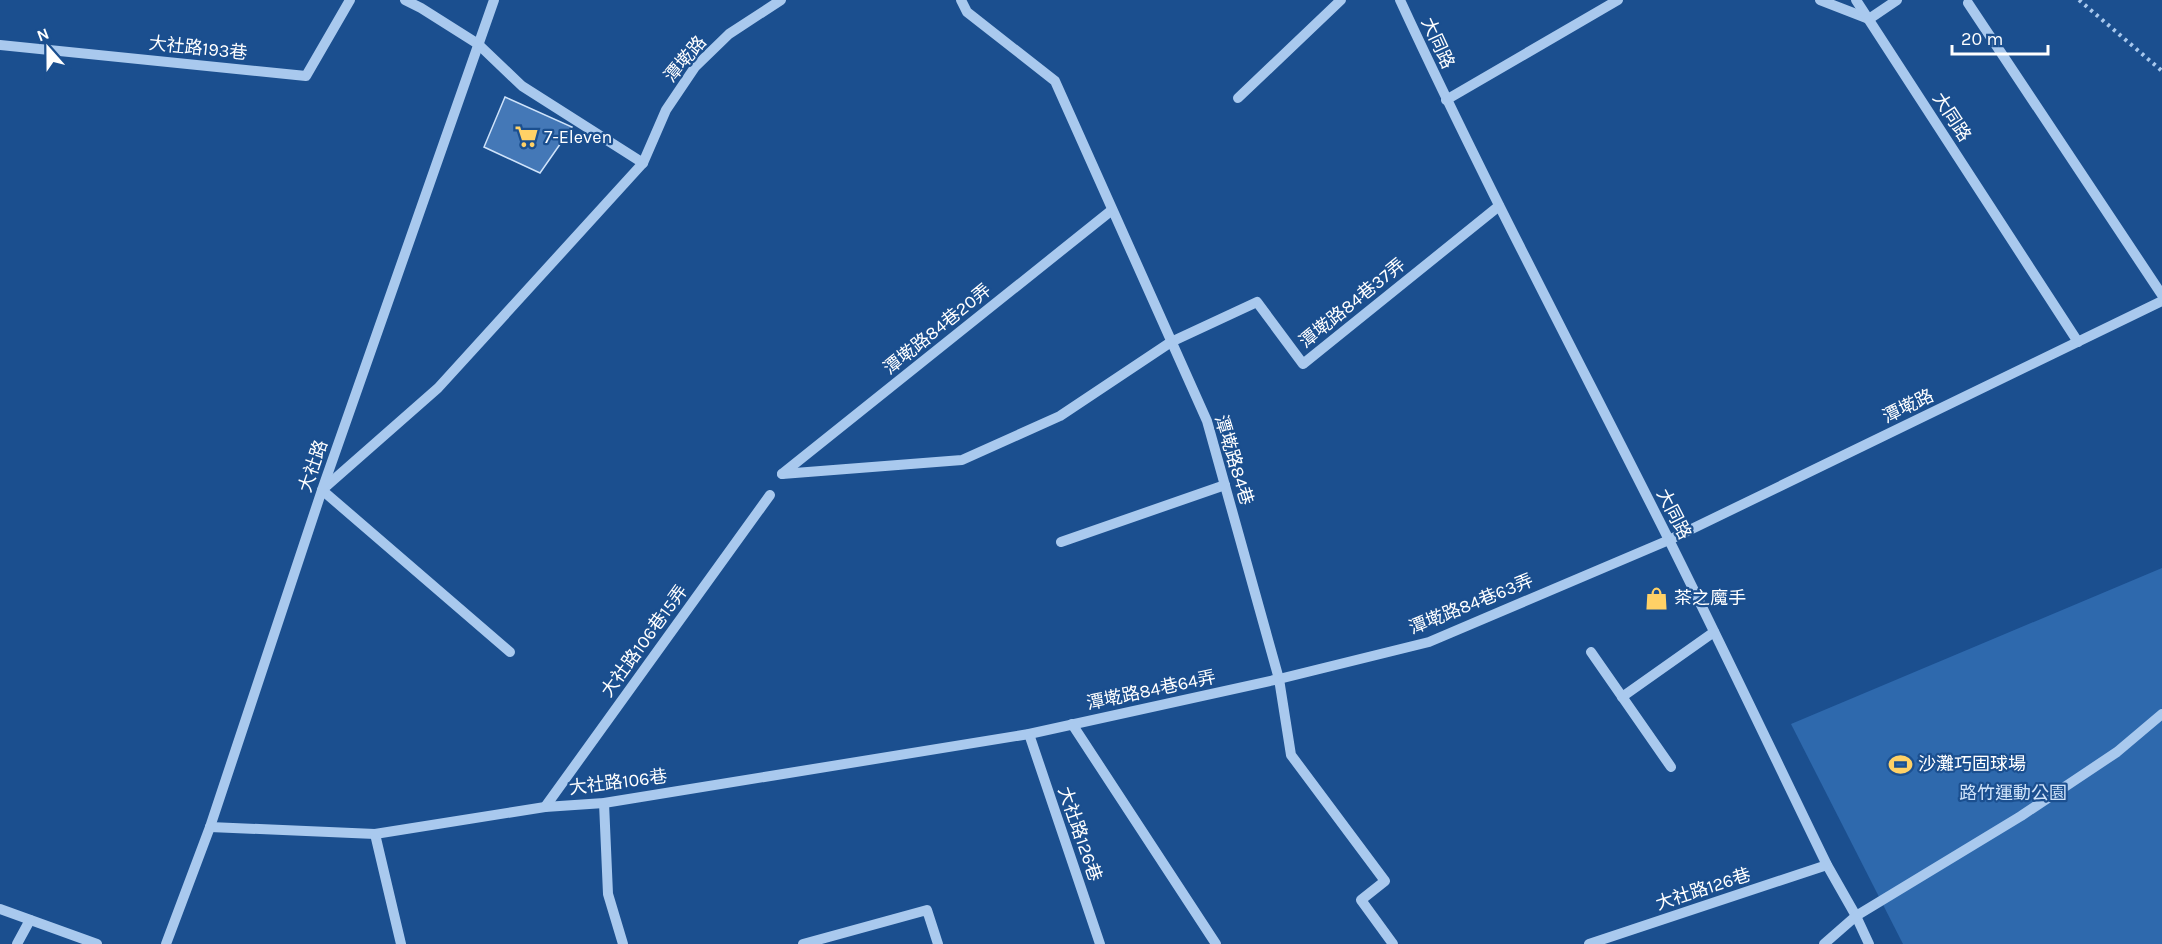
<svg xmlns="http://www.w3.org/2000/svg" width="2162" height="944" viewBox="0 0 2162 944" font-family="Karla,'Noto Sans TC',sans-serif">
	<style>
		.green { fill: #2e69ad }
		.building { fill: #4478b7; stroke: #cfe3fa; stroke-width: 1.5 }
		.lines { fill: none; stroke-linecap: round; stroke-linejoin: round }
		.path { stroke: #a9c9ee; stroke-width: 4; stroke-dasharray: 3 4.5; stroke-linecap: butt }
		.minor { stroke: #a9c9ee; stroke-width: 10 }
		.labels { text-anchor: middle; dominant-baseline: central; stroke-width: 4.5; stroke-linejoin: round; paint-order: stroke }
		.street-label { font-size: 18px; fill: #fff; stroke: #1b4f8f }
		.poi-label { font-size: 18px; fill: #fff; stroke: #1b4f8f; text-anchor: start }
		.park-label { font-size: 18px; fill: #cfe3fa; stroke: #1b4f8f }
	</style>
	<rect width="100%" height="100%" fill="#1b4f8f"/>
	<path class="green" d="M 2162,568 L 2162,944 L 1903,944 L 1791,724 Z"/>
	<path class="building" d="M 505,97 L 572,127 L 540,173 L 484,147 Z"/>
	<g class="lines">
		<path class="path" d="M 2079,0 L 2162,71"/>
		<g class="minor">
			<path d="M 405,0 L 421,8 L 478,44 L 522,86 L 643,163"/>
			<path d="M 961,0 L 967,12 L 1055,81 L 1207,421 L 1279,679 L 1291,755 L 1385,881 L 1361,900 L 1393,944"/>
			<path d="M 1400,0 C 1484,182 1578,359 1668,538 C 1722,646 1774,756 1827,865 L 1856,916 L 1869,944"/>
			<path d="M 1820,0 L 1869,19 L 1897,0"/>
			<path d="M 1856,0 L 2078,342"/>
			<path d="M 1968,3 L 2162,295"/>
			<path d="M 0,45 L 306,76 L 350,0"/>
			<path d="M 1238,98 L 1341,0"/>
			<path d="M 1446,100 L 1618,0"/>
			<path d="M 782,474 L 962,460 L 1060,416 L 1171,342 L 1257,302 L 1303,364 L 1499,206"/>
			<path d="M 782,474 L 1112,210"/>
			<path d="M 1061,542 L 1225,485"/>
			<path d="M 510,652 L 322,490 L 438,388 L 643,163 L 666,110 L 695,67 L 729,34 L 781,0"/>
			<path d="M 1591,652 L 1671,767"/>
			<path d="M 1622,697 L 1714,632"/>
			<path d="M 1072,724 L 1216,944"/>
			<path d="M 1029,734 L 1100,944"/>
			<path d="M 604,803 L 608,894 L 623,944"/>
			<path d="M 545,807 L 770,495"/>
			<path d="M 210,827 L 375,834 L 545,807 L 604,803 L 1029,734 L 1279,679 L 1429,642 L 1669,540 L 2162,301"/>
			<path d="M 375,834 L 401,944"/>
			<path d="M 0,909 L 97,944"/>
			<path d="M 17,944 L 30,920"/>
			<path d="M 166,944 L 210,827 L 322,490 L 494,0"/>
			<path d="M 803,944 L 927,910 L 938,944"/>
			<path d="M 1589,944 L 1827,865"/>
			<path d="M 1824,944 L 1856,916 L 2021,816 L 2117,752 L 2162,714"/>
		</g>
	</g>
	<defs>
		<symbol id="supermarket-bare" viewBox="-9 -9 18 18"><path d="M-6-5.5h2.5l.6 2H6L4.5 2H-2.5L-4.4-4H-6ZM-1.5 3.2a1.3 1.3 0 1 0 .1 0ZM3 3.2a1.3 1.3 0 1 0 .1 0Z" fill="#ffd166" stroke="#1b4f8f" stroke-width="2.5" paint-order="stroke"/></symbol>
		<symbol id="shop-bare" viewBox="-9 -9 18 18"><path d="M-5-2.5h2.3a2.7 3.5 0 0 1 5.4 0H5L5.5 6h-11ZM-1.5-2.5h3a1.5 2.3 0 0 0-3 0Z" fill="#ffd166" stroke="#1b4f8f" stroke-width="2.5" paint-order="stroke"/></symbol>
		<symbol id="stadium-bare" viewBox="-9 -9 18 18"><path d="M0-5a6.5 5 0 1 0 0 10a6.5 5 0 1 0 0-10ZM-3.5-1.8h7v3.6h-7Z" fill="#ffd166" stroke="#1b4f8f" stroke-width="2.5" paint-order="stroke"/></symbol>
	</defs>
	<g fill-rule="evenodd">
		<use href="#supermarket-bare" x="510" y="120" width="33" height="33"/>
		<use href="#shop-bare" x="1640" y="582" width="33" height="33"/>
		<use href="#stadium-bare" x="1884" y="748" width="33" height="33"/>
	</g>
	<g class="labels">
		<g class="street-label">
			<text transform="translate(1438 43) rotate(65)">大同路</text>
			<text transform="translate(198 48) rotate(6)">大社路193巷</text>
			<text transform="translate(685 59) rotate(-50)">潭墘路</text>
			<text transform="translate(1952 117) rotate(57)">大同路</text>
			<text transform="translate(1352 303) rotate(-39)">潭墘路84巷37弄</text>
			<text transform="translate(937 329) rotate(-39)">潭墘路84巷20弄</text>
			<text transform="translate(1908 406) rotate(-26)">潭墘路</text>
			<text transform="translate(1234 460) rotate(73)">潭墘路84巷</text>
			<text transform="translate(313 466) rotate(-71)">大社路</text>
			<text transform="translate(1674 514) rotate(63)">大同路</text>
			<text transform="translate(1471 604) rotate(-22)">潭墘路84巷63弄</text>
			<text transform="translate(644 641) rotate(-54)">大社路106巷15弄</text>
			<text transform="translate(1151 690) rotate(-12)">潭墘路84巷64弄</text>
			<text transform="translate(618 782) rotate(-7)">大社路106巷</text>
			<text transform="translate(1080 834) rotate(71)">大社路126巷</text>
			<text transform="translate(1703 889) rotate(-18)">大社路126巷</text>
		</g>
		<g class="poi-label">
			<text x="544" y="137">7-Eleven</text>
			<text x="1674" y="598">茶之魔手</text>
			<text x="1918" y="764">沙灘巧固球場</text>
		</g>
		<g class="park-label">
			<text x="2013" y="793">路竹運動公園</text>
		</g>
	</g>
	<g transform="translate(48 48) rotate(339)" stroke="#1b4f8f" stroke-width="4.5" paint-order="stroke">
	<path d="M0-4.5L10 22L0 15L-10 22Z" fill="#ffffff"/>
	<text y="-9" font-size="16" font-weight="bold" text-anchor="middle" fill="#ffffff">N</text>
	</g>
	<path d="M1952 45v9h96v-9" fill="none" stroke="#ffffff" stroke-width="3"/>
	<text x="1961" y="45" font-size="18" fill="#ffffff" stroke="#1b4f8f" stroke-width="4.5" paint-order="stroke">20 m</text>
</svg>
